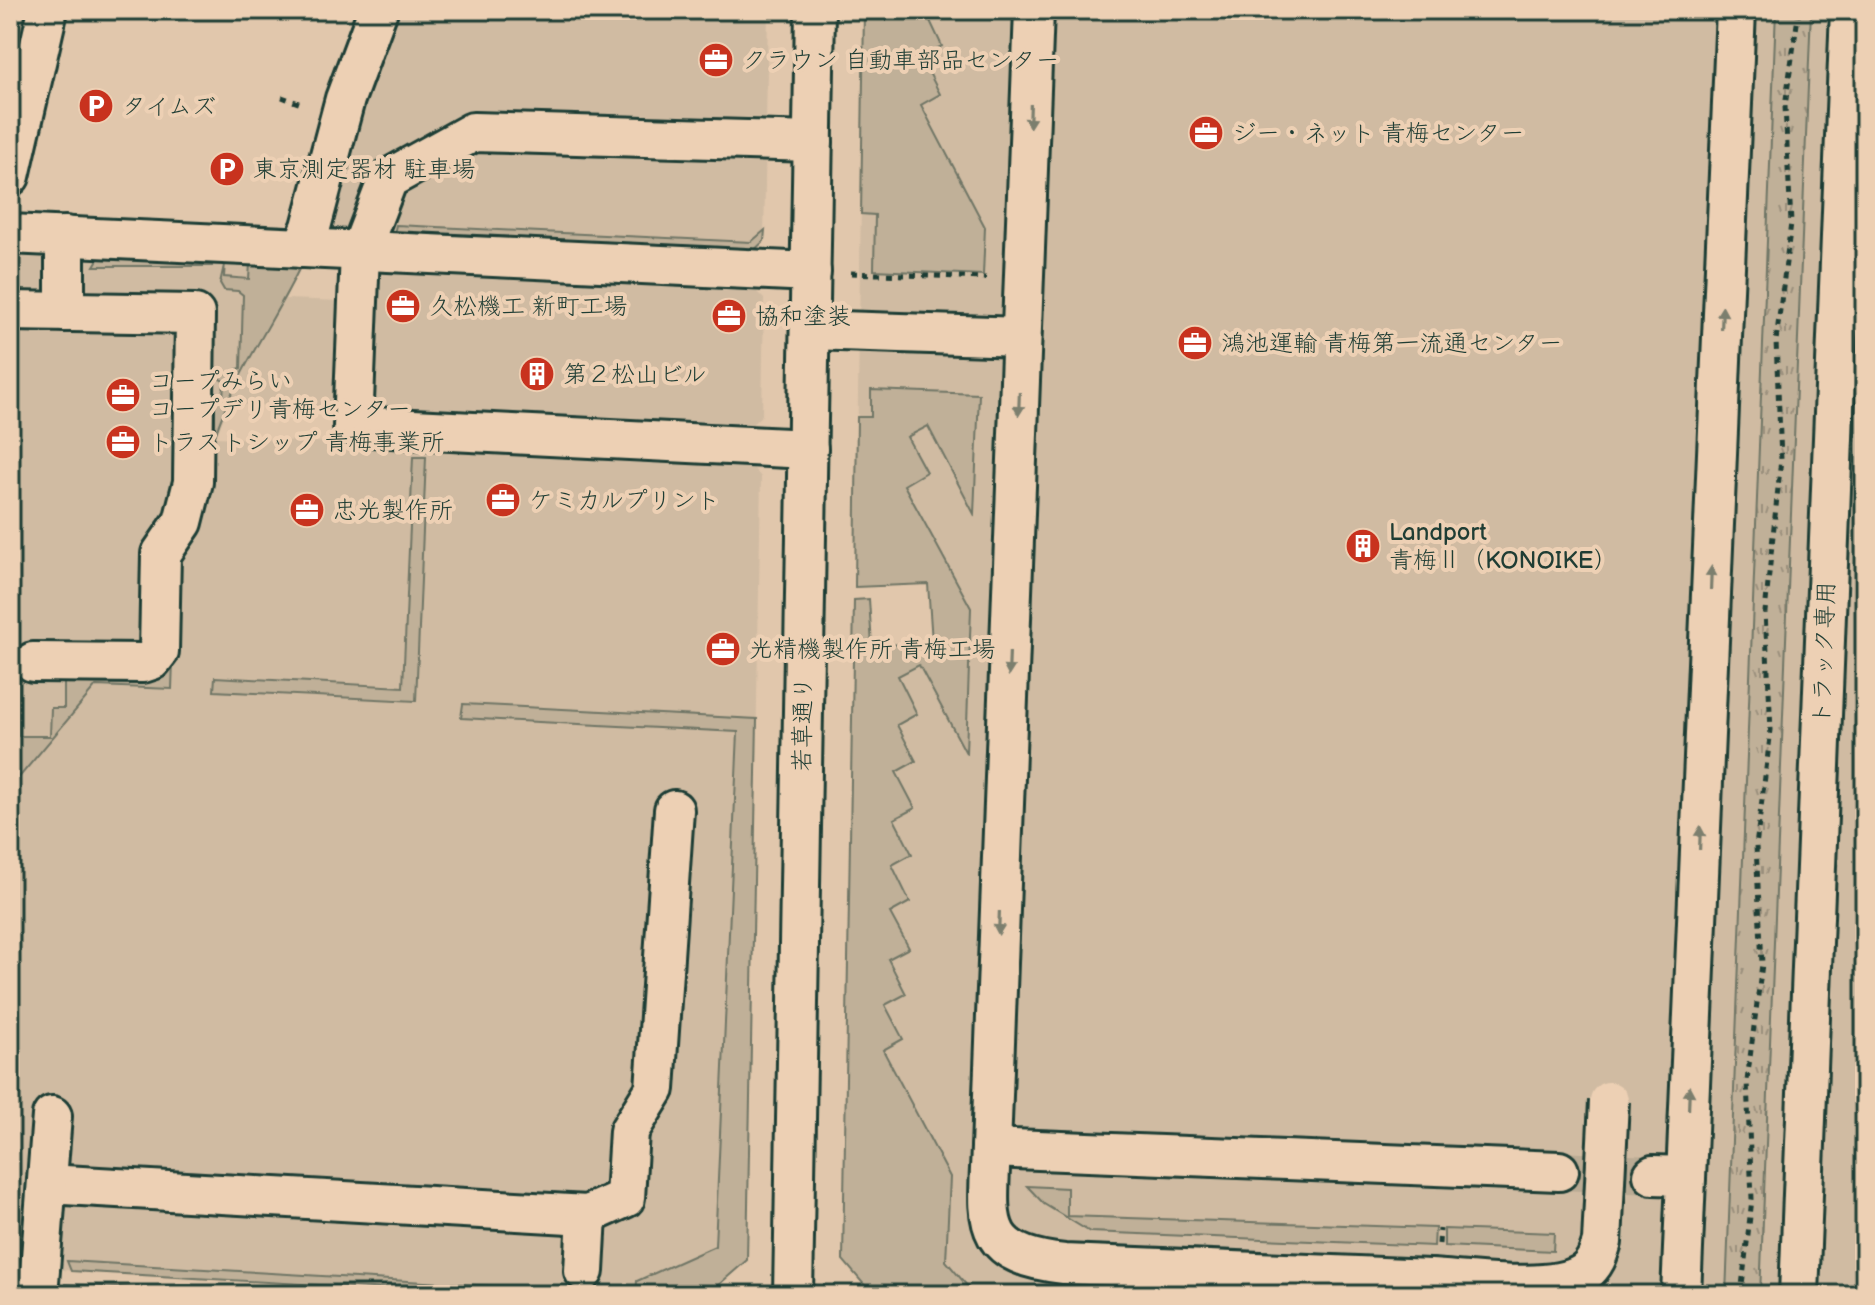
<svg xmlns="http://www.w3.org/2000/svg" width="1875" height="1305" viewBox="0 0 1875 1305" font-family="'Balsamiq Sans','Klee One',sans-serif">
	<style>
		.built { fill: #d0bba2 }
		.green { fill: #c0b098; stroke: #707666; stroke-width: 2 }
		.park { fill: url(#park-tufts); stroke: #707666; stroke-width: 2 }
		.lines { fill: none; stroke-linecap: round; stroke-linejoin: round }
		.minor-tunnel { stroke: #baab94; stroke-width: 38; stroke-dasharray: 38 19; stroke-linecap: butt }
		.minor-casing { stroke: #1f3d34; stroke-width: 44 }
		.path { stroke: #1f3d34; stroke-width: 5; stroke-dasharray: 6 6; stroke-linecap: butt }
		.minor { stroke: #edd0b4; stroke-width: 38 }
		.minor-bridge-casing { stroke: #1f3d34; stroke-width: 44; stroke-linecap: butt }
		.minor-bridge { stroke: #edd0b4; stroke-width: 38 }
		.oneway { fill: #7c7f6e }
		.labels { text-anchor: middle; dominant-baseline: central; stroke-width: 8; stroke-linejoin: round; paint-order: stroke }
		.poi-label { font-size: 24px; fill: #1f3d34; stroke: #edd0b4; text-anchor: start }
		.street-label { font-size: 24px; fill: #1f3d34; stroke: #edd0b4 }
	</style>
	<defs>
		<pattern id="park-tufts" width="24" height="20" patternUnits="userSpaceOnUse" patternTransform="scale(2)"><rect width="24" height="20" fill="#c0b098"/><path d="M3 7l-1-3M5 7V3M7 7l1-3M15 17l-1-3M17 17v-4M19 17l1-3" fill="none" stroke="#9b907d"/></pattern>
	</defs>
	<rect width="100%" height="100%" fill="#e1c7ac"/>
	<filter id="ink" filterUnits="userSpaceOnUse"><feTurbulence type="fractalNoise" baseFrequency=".0125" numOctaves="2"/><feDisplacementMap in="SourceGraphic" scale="16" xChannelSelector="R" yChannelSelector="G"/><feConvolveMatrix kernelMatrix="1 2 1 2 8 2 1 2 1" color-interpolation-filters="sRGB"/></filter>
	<g filter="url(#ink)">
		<g class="built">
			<path d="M 387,10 L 768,10 L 764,241 L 751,253 L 317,235 Z"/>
			<path d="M 864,10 L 1776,10 L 1726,1295 L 873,1295 L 843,1260 L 854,600 L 869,599 L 872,646 L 932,642 L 928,584 L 855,587 Z"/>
			<path d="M 1811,10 L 1865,10 L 1865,1295 L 1760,1295 Z"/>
			<path d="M 10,252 L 301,265 L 285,299 L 343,301 L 337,408 L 229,404 L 216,437 L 749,463 L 761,477 L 747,1260 L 707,1295 L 494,1295 L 10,1267 Z"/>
			<path d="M 389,269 L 752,287 L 764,299 L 762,415 L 749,427 L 381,412 L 370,401 L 376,282 Z"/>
		</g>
		<g class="green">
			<path d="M 864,10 L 925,10 L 942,46 L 921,57 L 940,94 L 921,105 L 985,227 L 983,275 L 874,270 L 875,215 L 861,214 Z"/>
			<path d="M 396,225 L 751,242 L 765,230 L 764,241 L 751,253 L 393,238 Z"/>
			<path d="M 100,256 L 212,261 L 212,266 L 94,266 Z"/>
			<path d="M 225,261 L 224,277 L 249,279 L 250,263 L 301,265 C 274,322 234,375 215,436 L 215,399 L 223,399 L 224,381 L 216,377 L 241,368 L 243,295 L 238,291 L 224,290 L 220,283 Z"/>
			<path d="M 871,390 L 979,394 L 974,514 L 928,426 L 907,437 L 926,472 L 904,485 L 971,608 L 966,753 L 919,665 L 898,676 L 917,714 L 897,725 L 916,761 L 896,772 L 915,808 L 894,819 L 912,854 L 892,865 L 910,902 L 890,913 L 909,948 L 888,959 L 906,994 L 885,1005 L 903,1039 L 883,1050 L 950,1177 L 946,1261 L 974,1294 L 985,1295 L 873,1295 L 843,1260 L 854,600 L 869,599 L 872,646 L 932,642 L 928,584 L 855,587 L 857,417 L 871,417 Z"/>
			<path d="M 413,457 L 426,457 L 416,701 L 214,691 L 215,677 L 403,687 Z"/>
			<path d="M 12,590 L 19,590 L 19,736 L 50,736 L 51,708 L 64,708 L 64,678 L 173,660 L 172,689 L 96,686 L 11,787 Z"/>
			<path d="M 463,704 L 757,719 L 747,1260 L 707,1295 L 636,1295 L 637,1281 L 715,1246 L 738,732 L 461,718 Z"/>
			<path d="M 1027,1186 L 1067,1188 L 1067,1216 L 1435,1228 L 1434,1246 L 1090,1232 L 1044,1204 Z"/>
			<path d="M 1444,1229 L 1554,1233 L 1553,1251 L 1444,1246 Z"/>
			<path d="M 67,1261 L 562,1290 L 562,1295 L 494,1295 L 71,1271 Z"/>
			<path d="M 65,1284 L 137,1288 L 137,1295 L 65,1294 Z"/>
			<path d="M 147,1288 L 271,1295 L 147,1295 Z"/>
		</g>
		<path class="park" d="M 1776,10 L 1811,10 L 1760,1295 L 1726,1295 Z"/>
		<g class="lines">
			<path class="minor-tunnel" d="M 1559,1171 L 1653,1175"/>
			<defs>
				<g id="minor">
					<path d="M 1034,10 L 991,1148 L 1559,1171"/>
					<path d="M 10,176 L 48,10"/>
					<path d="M 10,234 L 811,272"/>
					<path d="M 302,248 L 311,227 L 345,99 L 378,10"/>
					<path d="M 10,311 L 195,314 L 193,482 L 183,522 L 161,554 L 159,651 L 152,660 L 143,663 L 33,662"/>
					<path d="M 65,312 L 65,236"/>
					<path d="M 810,330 L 1021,337"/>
					<path d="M 808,449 L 353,426 L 360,252 L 388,179 L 473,132 L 813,142"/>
					<path d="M 991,1148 C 988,1221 978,1255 1064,1264 L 1430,1279"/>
					<path d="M 1653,1175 L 1686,1176"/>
					<path d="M 47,1184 L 587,1215 L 625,1198 L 629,1131 L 655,1089 L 674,810"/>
					<path d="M 584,1271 L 587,1215"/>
					<path d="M 38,1295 L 52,1116"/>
					<path d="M 793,1295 L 815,10"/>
					<path d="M 1681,1295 L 1736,10"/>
					<path d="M 1799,1295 L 1850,10"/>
				</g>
			</defs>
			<use href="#minor" class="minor-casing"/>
			<g class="path">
				<path d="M 282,97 L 304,105"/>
				<path d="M 851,273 L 986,278"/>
				<path d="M 1439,1244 L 1440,1229"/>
				<path d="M 1741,1295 L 1752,1199 L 1747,1081 L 1762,964 L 1756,846 L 1771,730 L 1765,612 L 1781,459 L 1776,341 L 1791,223 L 1785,106 L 1799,10"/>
			</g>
			<use href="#minor" class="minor"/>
			<defs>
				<path id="minor-bridge" d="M 1430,1279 C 1469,1281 1551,1294 1584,1273 C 1595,1265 1598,1255 1602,1242 L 1609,1101"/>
			</defs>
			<use href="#minor-bridge" class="minor-bridge-casing"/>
			<use href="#minor-bridge" class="minor-bridge"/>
		</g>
		<defs><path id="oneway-solid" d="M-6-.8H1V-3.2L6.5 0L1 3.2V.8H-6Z" transform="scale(2)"/></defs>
		<g class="oneway">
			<use href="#oneway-solid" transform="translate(1030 116) rotate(92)"/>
			<use href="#oneway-solid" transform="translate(1722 318) rotate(-88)"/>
			<use href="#oneway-solid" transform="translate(1019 404) rotate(92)"/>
			<use href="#oneway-solid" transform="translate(1711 578) rotate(-88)"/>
			<use href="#oneway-solid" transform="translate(1009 664) rotate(92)"/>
			<use href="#oneway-solid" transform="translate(1700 838) rotate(-88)"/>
			<use href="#oneway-solid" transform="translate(999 923) rotate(92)"/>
			<use href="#oneway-solid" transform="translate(1689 1098) rotate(-88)"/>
		</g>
	</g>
	<defs>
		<symbol id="office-disc" viewBox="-11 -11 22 22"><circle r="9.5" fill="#c8321e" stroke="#edd0b4"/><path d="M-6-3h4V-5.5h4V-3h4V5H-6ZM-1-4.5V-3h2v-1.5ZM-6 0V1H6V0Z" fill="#fff"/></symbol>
		<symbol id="parking-disc" viewBox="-11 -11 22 22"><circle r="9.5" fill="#c8321e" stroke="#edd0b4"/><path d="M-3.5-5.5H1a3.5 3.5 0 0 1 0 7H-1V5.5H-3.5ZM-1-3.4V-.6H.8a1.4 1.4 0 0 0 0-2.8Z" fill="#fff"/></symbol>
		<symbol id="building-disc" viewBox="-11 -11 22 22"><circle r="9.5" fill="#c8321e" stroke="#edd0b4"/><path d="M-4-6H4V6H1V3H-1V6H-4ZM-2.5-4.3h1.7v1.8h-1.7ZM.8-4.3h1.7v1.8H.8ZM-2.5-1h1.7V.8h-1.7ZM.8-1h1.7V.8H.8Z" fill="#fff"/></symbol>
	</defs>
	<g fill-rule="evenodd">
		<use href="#office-disc" x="696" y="40" width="40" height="40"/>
		<use href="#parking-disc" x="76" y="86" width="40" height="40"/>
		<use href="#office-disc" x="1186" y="113" width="40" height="40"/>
		<use href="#parking-disc" x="207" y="149" width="40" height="40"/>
		<use href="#office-disc" x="383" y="286" width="40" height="40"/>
		<use href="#office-disc" x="709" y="296" width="40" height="40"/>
		<use href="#office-disc" x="1175" y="323" width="40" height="40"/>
		<use href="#building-disc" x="517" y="354" width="40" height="40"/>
		<use href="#office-disc" x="103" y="375" width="40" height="40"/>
		<use href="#office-disc" x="103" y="422" width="40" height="40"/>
		<use href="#office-disc" x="483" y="480" width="40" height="40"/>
		<use href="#office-disc" x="287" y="490" width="40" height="40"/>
		<use href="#building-disc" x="1343" y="526" width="40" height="40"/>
		<use href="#office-disc" x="703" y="629" width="40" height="40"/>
	</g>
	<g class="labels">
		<g class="poi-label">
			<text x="742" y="60">クラウン 自動車部品センター</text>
			<text x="122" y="106">タイムズ</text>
			<text x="1232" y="133">ジー・ネット 青梅センター</text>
			<text x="253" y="169">東京測定器材 駐車場</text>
			<text x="429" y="306">久松機工 新町工場</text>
			<text x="755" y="316">協和塗装</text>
			<text x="1221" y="343">鴻池運輸 青梅第一流通センター</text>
			<text x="563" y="374">第２松山ビル</text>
			<text x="149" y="381">コープみらい<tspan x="149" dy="28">コープデリ青梅センター</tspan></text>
			<text x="149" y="442">トラストシップ 青梅事業所</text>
			<text x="529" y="500">ケミカルプリント</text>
			<text x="333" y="510">忠光製作所</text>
			<text x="1389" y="532">Landport<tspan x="1389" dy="28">青梅Ⅱ（KONOIKE）</tspan></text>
			<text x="749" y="649">光精機製作所 青梅工場</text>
		</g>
		<g class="street-label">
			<text transform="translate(1824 653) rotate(-88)">トラック専用</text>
			<text transform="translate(803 724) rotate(-89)">若草通り</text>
		</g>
	</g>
	<rect width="1875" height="1305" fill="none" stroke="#edd0b4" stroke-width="40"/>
	<rect x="20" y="20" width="1835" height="1265" fill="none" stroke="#1f3d34" stroke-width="3" filter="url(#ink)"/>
</svg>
